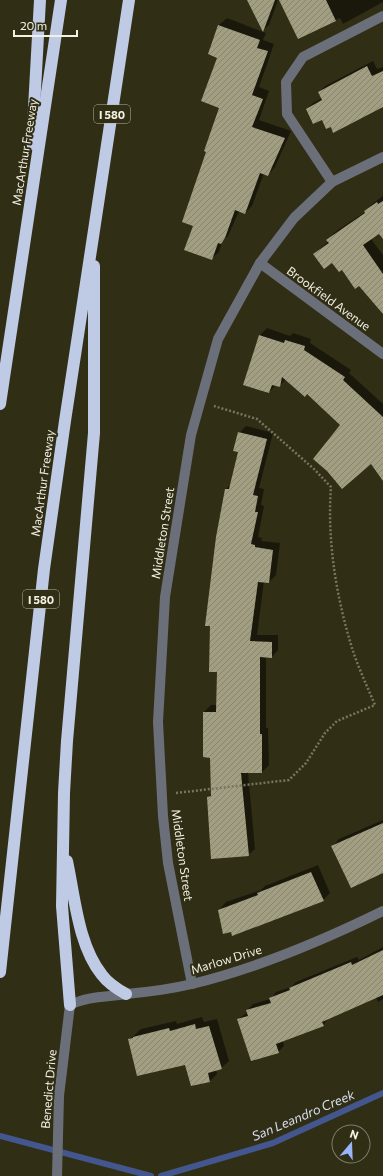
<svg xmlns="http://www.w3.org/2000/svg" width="383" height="1176" viewBox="0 0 383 1176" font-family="Commissioner,sans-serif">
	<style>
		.shadow { fill: #0007 }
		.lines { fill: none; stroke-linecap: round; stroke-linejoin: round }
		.stream { stroke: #43568e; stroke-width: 6 }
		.building { fill: url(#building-hatch) }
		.path { stroke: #787561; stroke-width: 2.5; stroke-dasharray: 2 2; stroke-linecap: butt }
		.minor { stroke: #6b6f7a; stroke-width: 10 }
		.tertiary { stroke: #6b6f7a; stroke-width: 10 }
		.motorway { stroke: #bfcae4; stroke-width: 12 }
		.labels { text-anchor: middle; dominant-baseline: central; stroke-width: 4; stroke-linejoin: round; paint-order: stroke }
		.shield { fill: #312e16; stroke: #b9b6a6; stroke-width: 1 }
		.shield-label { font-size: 11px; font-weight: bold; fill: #f3f1e3 }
		.street-label { font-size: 12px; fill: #f3f1e3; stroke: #312e16 }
		.water-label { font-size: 13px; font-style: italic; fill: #d7deef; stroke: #312e16 }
	</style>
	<defs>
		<pattern id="building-hatch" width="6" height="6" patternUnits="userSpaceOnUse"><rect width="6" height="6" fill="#a19e82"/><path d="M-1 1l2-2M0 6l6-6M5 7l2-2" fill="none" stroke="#87846f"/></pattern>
	</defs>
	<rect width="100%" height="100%" fill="#312e16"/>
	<g class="shadow">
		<path d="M 248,0 L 278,0 L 269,25 L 263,30 Z"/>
		<path d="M 280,0 L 383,0 L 383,2 L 343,24 L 340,18 L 299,38 Z"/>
		<path d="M 227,18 L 266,33 L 263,40 L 274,44 L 259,87 L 269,91 L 259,120 L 291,131 L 275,167 L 268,175 L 264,173 L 252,206 L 245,213 L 239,211 L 228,236 L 222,242 L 219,252 L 211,259 L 194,226 L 221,107 L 218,57 L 209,54 L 219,25 Z"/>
		<path d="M 373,61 L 377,69 L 383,67 L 383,105 L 331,126 L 307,109 L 313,103 L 322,98 L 319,92 L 325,86 Z"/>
		<path d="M 383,196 L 383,230 L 371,239 L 383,255 L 383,301 L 332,262 L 314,254 L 329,241 L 328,240 L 335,232 L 365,212 L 372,204 Z"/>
		<path d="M 267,328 L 290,336 L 293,333 L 311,339 L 310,343 L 351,370 L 349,373 L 383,404 L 383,479 L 341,425 L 307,393 L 286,379 L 279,386 L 276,385 L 269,392 L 244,384 L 260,335 Z"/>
		<path d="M 246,426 L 273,433 L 259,488 L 264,489 L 261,505 L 264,506 L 258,537 L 262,538 L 261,541 L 280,543 L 276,575 L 269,582 L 264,581 L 257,635 L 278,635 L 278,650 L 272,657 L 266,656 L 266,728 L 268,728 L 269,765 L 262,772 L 248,772 L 255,849 L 248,855 L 208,797 L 212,793 L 211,757 L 204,712 L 211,705 L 217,705 L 226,489 L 232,483 L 239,452 L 239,433 Z"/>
		<path d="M 383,820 L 383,872 L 333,846 L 339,839 Z"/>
		<path d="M 318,865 L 330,893 L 323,900 L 219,910 L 226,902 L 261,890 L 265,886 Z"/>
		<path d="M 383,947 L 383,999 L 378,1002 L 376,997 L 329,1018 L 323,1025 L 283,1041 L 284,1046 L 278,1052 L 238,1019 L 248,1012 L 247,1010 L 253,1004 L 270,999 L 276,992 L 291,987 L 296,982 L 357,957 L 359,960 Z"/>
		<path d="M 202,1017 L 204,1022 L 217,1019 L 229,1061 L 221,1068 L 216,1070 L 217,1074 L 210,1081 L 186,1064 L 129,1040 L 141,1029 L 176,1021 L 177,1024 Z"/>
	</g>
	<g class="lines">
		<g class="stream">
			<path d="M 0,1136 L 151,1176"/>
			<path d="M 161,1176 L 273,1143 L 383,1093"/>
		</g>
	</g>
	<g class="building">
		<path d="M 247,0 L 275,0 L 263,32 Z"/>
		<path d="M 279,0 L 326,0 L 336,21 L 298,39 Z"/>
		<path d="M 218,25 L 260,40 L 257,48 L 268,51 L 252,95 L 263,99 L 252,127 L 285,138 L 268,176 L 260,173 L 245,214 L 235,210 L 225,238 L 221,244 L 218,243 L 212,260 L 184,250 L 193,226 L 182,222 L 206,152 L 204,151 L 219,108 L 201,101 L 217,58 L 208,54 Z"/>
		<path d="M 367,66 L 372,76 L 383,71 L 383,107 L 333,133 L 331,127 L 326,129 L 322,120 L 313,124 L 306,109 L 322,100 L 318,92 Z"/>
		<path d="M 383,201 L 383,239 L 379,234 L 363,245 L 383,274 L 383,314 L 359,286 L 355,289 L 342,270 L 339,272 L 332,263 L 324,269 L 313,254 L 329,243 L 326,240 L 365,213 L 364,211 L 377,202 L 378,204 Z"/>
		<path d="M 259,335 L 284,343 L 285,340 L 305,346 L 304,350 L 345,377 L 343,380 L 383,417 L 383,481 L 371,464 L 342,489 L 327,471 L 313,459 L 340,425 L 307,394 L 305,397 L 282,377 L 280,387 L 272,385 L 269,393 L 243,385 Z"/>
		<path d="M 238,432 L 267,439 L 253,495 L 258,496 L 255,512 L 258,512 L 251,544 L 255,545 L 255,547 L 273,550 L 269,583 L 258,582 L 250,641 L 272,642 L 272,658 L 260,657 L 260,734 L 262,734 L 262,773 L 241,773 L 249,856 L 211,859 L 207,797 L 211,796 L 210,758 L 203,757 L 203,712 L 216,712 L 217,672 L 209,672 L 210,626 L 205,626 L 216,537 L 225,489 L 229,489 L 238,452 L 233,451 Z"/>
		<path d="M 383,823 L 383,873 L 351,888 L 331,846 Z"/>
		<path d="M 311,872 L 324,901 L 232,936 L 231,932 L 223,934 L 218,910 L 258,895 L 257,893 Z"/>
		<path d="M 383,950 L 383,995 L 322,1022 L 324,1026 L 276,1044 L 279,1053 L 251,1061 L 237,1019 L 248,1016 L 246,1010 L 271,1003 L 269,998 L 290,990 L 289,988 L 351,962 L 352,965 Z"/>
		<path d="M 195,1024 L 196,1029 L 209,1026 L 222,1069 L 208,1073 L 210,1082 L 191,1086 L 185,1065 L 137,1076 L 128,1039 L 133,1038 L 133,1037 L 169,1028 L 170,1031 Z"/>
	</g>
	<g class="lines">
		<path class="path" d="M 176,793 L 289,780 L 306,763 L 325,733 L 337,721 L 375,705 C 367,686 358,667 352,648 C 336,596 327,540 331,487 L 314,469 L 257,419 L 214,406"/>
		<g class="minor">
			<path d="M 332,182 L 287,114 L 286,82 L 303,57 L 383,16"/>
			<path d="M 260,263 L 383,354"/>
			<path d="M 192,984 L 168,863 L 163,816 L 158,722 L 165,597 L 191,435 L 218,339 L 260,263 L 294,218 L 332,182 L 383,157"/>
			<path d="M 70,1005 C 87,996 107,997 126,994 C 148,992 171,989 192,984 C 258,968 322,941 383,911"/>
		</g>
		<path class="tertiary" d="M 57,1176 L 59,1096 L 70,1005"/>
		<g class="motorway">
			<path d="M 32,144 L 40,0"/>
			<path d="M 0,404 L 61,0"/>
			<path d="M 67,861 C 75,898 78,945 102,975 C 108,983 117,989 126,994"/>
			<path d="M 0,972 L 44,569 L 65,421 L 129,0"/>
			<path d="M 70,1005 L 62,906 L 64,793 L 67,741 L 94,433 L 94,266"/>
		</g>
	</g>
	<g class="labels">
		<g class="shield">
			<rect x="94" y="105" width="36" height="18" rx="3"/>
			<rect x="23" y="590" width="36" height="18" rx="3"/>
		</g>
		<g class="shield-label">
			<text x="112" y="114">I 580</text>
			<text x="41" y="599">I 580</text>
		</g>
		<g class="street-label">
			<text transform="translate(24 152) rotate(-81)">MacArthur Freeway</text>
			<text transform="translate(329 298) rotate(36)">Brookfield Avenue</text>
			<text transform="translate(42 483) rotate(-82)">MacArthur Freeway</text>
			<text transform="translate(162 533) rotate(-81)">Middleton Street</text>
			<text transform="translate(183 855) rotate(82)">Middleton Street</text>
			<text transform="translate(226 959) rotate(-17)">Marlow Drive</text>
			<text transform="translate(48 1089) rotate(-85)">Benedict Drive</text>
		</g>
		<g class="water-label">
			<text transform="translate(303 1115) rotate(-23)">San Leandro Creek</text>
		</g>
	</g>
	<g transform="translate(351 1144) rotate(19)"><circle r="19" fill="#312e16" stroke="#7f7c68"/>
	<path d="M0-3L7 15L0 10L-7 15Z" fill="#9bb5fd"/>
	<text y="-6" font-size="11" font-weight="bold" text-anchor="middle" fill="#f3f1e3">N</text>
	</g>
	<path d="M14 30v6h63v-6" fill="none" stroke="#f3f1e3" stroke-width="2"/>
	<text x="20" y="30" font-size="12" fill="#f3f1e3" stroke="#312e16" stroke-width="3" paint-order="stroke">20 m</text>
</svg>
